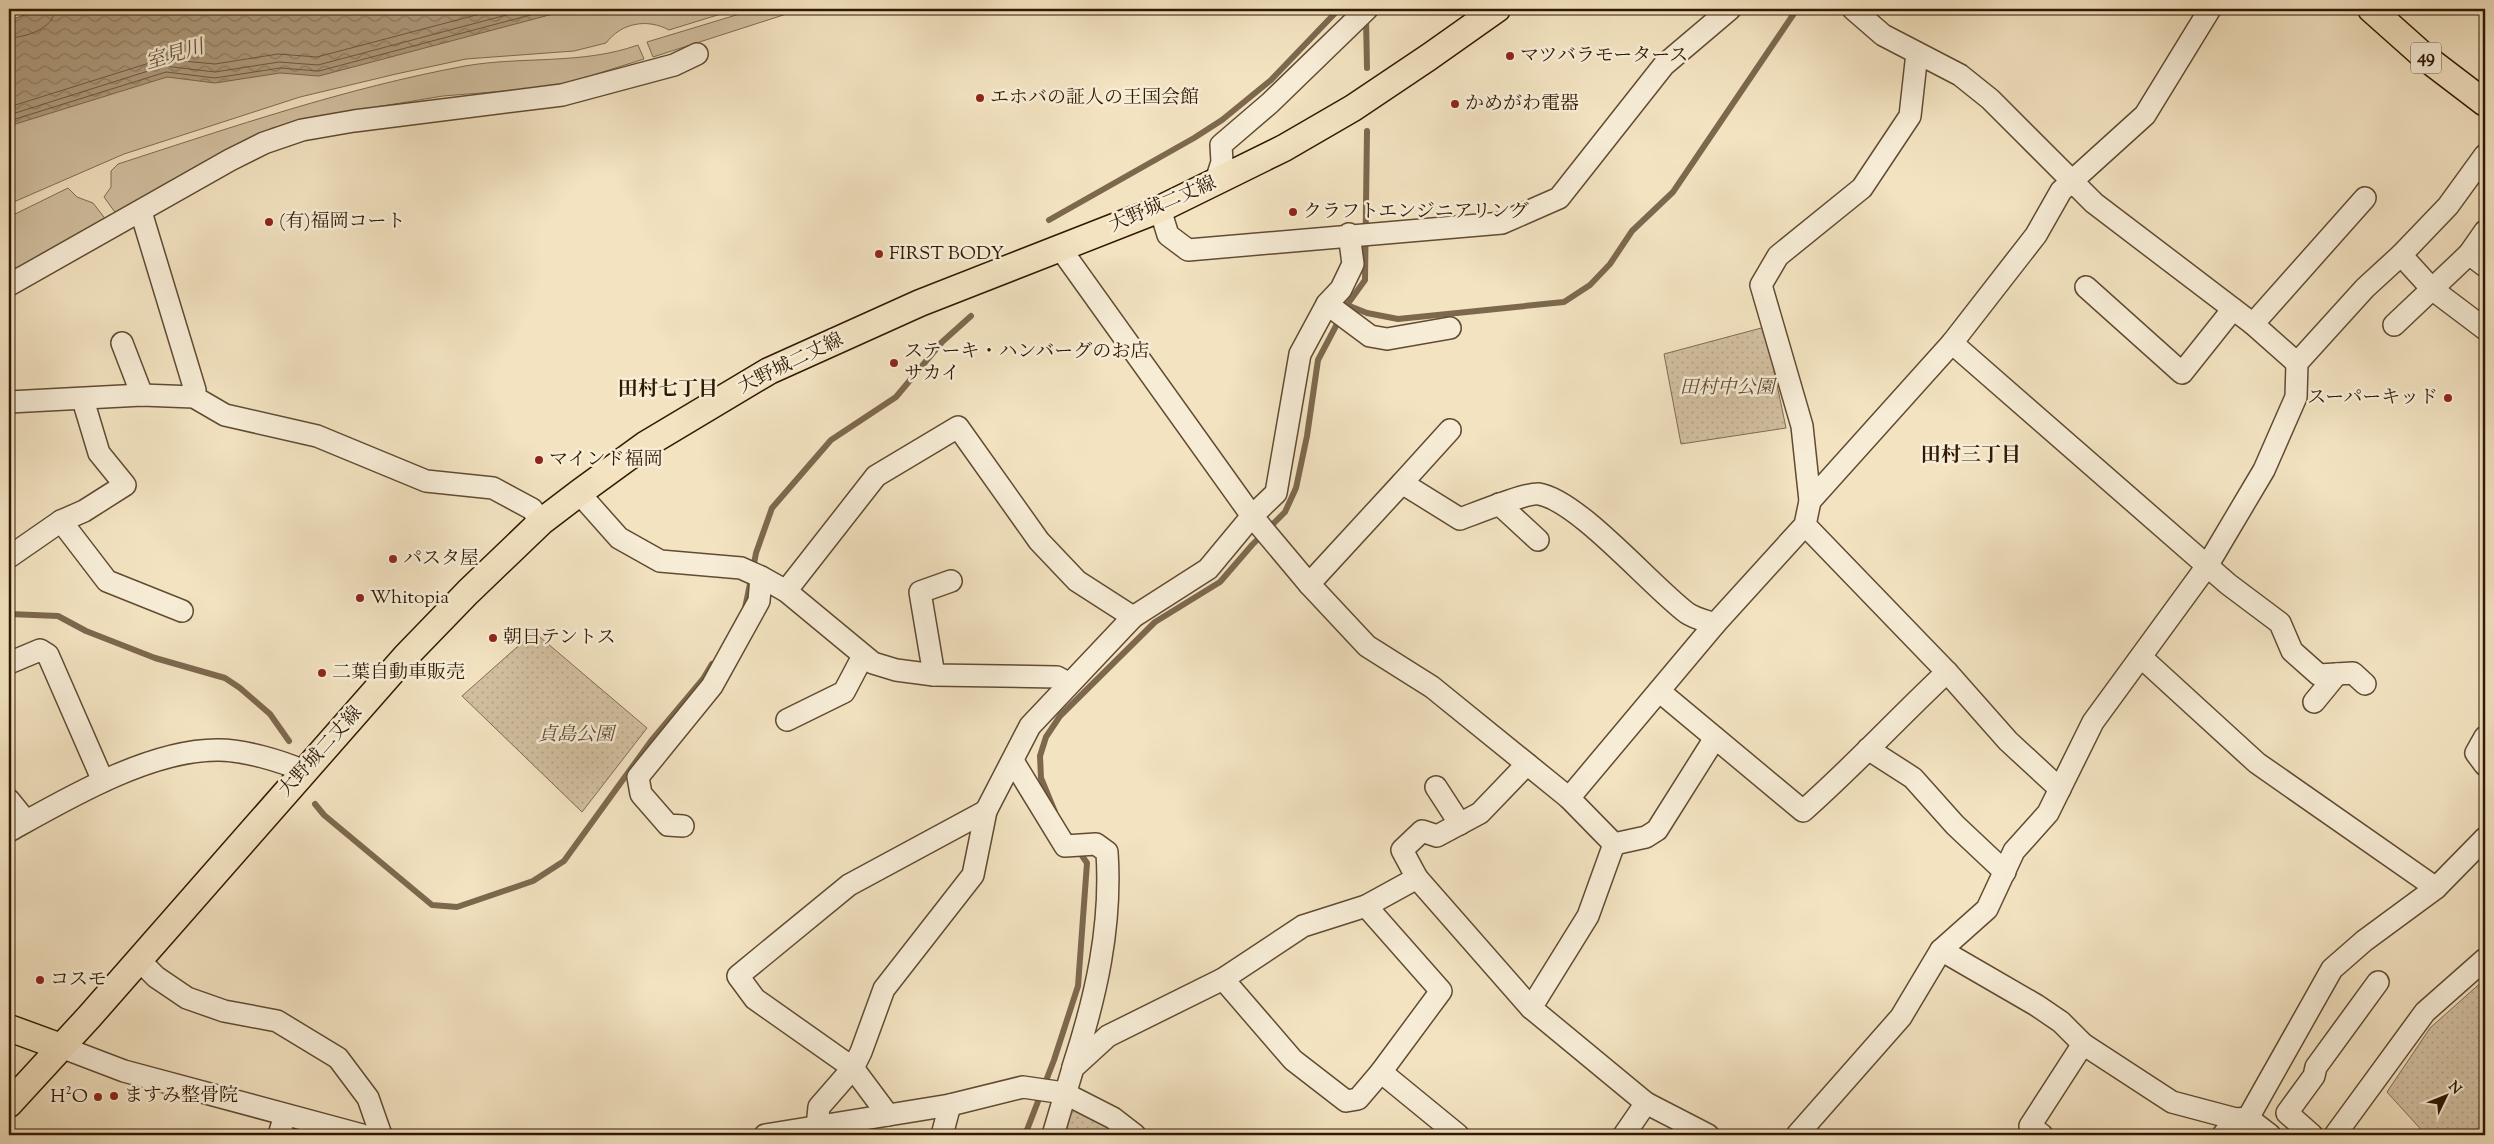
<svg xmlns="http://www.w3.org/2000/svg" width="2494" height="1144" viewBox="0 0 2494 1144" font-family="'Sorts Mill Goudy','Noto Serif JP',serif">
	<style>
		.grass { fill: #d2c0a1; stroke: #816c52 }
		.park { fill: url(#park-dots); stroke: #816c52 }
		.water { fill: url(#water-waves); stroke: #7d684e }
		.lines { fill: none; stroke-linecap: round; stroke-linejoin: round }
		.shore { stroke: #705b41; stroke-width: 1 }
		.stream { stroke: #7d684e; stroke-width: 6 }
		.minor-casing { stroke: #614b32; stroke-width: 24 }
		.major-casing { stroke: #301802; stroke-width: 29 }
		.minor { stroke: #f7edd7; stroke-width: 21 }
		.major { stroke: #f3e3c1; stroke-width: 26 }
		.poi-dot { fill: #8f2418; stroke: #f7edd7; stroke-width: 2 }
		.labels { text-anchor: middle; dominant-baseline: central; stroke-width: 5; stroke-linejoin: round; paint-order: stroke }
		.shield { fill: #f7edd7; stroke: #6c5842; stroke-width: 1 }
		.shield-label { font-size: 18px; font-weight: bold; fill: #301802 }
		.poi-label { font-size: 19px; fill: #301802; stroke: #f7edd7; text-anchor: start }
		.street-label { font-size: 19px; fill: #301802; stroke: #f7edd7 }
		.park-label { font-size: 19px; font-style: italic; fill: #614a32; stroke: #f7edd7 }
		.water-label { font-size: 20px; font-style: italic; fill: #644e34; stroke: #f7edd7 }
		.neighbourhood-label { font-size: 20px; font-weight: bold; fill: #301802; stroke: #f7edd7 }
	</style>
	<defs>
		<pattern id="park-dots" width="8" height="8" patternUnits="userSpaceOnUse" patternTransform="scale(1.25)"><rect width="8" height="8" fill="#d2c0a1"/><path d="M2 2h.1M6 6h.1" fill="none" stroke="#b5a489" stroke-width="1.8" stroke-linecap="round"/></pattern>
		<pattern id="water-waves" width="16" height="10" patternUnits="userSpaceOnUse" patternTransform="scale(1.25)"><rect width="16" height="10" fill="#b19e80"/><path d="M0 5q4-4 8 0t8 0" fill="none" stroke="#908067"/></pattern>
	</defs>
	<rect width="100%" height="100%" fill="#f3e3c1"/>
	<filter id="stains"><feTurbulence type="fractalNoise" baseFrequency=".004" numOctaves="4"/><feColorMatrix values="0 0 0 0 .2 0 0 0 0 .09 0 0 0 0 .02 0 0 0 .5 -.17"/></filter>
	<radialGradient id="worn" r=".72"><stop offset=".6" stop-color="#630" stop-opacity="0"/><stop offset="1" stop-color="#630" stop-opacity=".3"/></radialGradient>
	<g class="grass">
		<path d="M 537,9 L 737,9 L 669,30 C 647,18 621,23 606,43 L 574,51 L 466,59 L 396,74 L 300,97 L 124,154 L 9,204 L 9,93 L 138,76 Z"/>
		<path d="M 756,9 L 802,9 L 653,57 L 647,42 Z"/>
		<path d="M 638,45 L 644,59 L 555,87 L 443,96 L 340,113 L 272,128 L 117,215 L 104,197 L 111,187 L 111,171 L 118,164 C 232,127 346,88 465,66 C 522,56 582,65 638,45 Z"/>
		<path d="M 68,188 L 77,197 L 93,203 L 107,221 L 9,276 L 9,217 Z"/>
	</g>
	<g class="park">
		<path d="M 1765,327 L 1786,428 L 1681,444 L 1664,354 Z"/>
		<path d="M 534,632 L 647,728 L 582,812 L 462,696 Z"/>
		<path d="M 2485,979 L 2485,1134 L 2426,1135 L 2387,1092 L 2430,1028 Z"/>
		<path d="M 1068,1105 L 1109,1125 L 1122,1135 L 1060,1135 Z"/>
	</g>
	<path class="water" d="M 43,9 L 572,9 L 319,76 L 280,73 L 215,83 L 167,77 L 9,126 L 9,20 Z"/>
	<g class="lines">
		<g class="shore">
			<path d="M 9,38 C 26,37 54,29 55,9"/>
			<path d="M 9,107 L 162,59 L 215,64 L 278,54 L 317,57 L 499,9"/>
			<path d="M 9,115 L 164,66 L 215,72 L 279,62 L 318,65 L 529,9"/>
			<path d="M 9,121 L 166,72 L 215,78 L 280,68 L 319,71 L 553,9"/>
		</g>
		<g class="stream">
			<path d="M 1366,17 L 1367,68"/>
			<path d="M 1049,220 L 1194,138 L 1222,120 L 1271,80 L 1339,9"/>
			<path d="M 1347,305 L 1367,313 L 1398,319 L 1564,302 L 1590,285 L 1610,264 L 1632,231 L 1673,192 L 1797,9"/>
			<path d="M 753,569 L 756,553 L 772,508 L 831,440 L 896,397 L 942,342 L 971,316"/>
			<path d="M 745,608 L 751,579"/>
			<path d="M 9,614 L 58,616 L 86,631 L 155,658 L 225,678 L 240,688 L 270,714 L 289,741"/>
			<path d="M 315,804 L 324,815 L 432,905 L 457,907 L 533,881 L 564,861 L 651,741 L 703,679 L 712,664"/>
			<path d="M 1055,812 L 1041,778 L 1040,756 L 1046,737 L 1060,716 L 1155,622 L 1220,582 L 1252,545 L 1285,512 L 1296,488 L 1307,436 L 1318,360 L 1347,305 L 1365,280 L 1367,131"/>
			<path d="M 1025,1135 L 1054,1060 L 1078,986 L 1087,863 L 1078,850"/>
		</g>
		<defs>
			<g id="minor">
				<path d="M 1853,9 L 1883,35 L 1960,75 L 1990,99 L 2094,203 L 2253,324 L 2297,363"/>
				<path d="M 1215,184 L 1222,162 L 1221,145 L 1270,103 L 1367,9"/>
				<path d="M 1160,209 L 1168,235 L 1188,250 L 1502,223 L 1559,198 L 1664,65 L 1730,9"/>
				<path d="M 141,212 L 195,390 L 194,397"/>
				<path d="M 1060,248 L 1252,516 L 1309,584 L 1367,646 L 1432,687 L 1569,798 L 1614,844 L 1588,916 L 1531,1008 L 1646,1103 L 1708,1135"/>
				<path d="M 2469,254 L 2485,266"/>
				<path d="M 2401,255 L 2432,289 L 2485,329"/>
				<path d="M 9,285 L 230,160 L 264,143 L 302,130 L 354,121 L 562,95 L 674,65 L 697,54"/>
				<path d="M 2086,287 L 2182,373 L 2233,309"/>
				<path d="M 1327,304 L 1370,336 L 1387,339 L 1450,328"/>
				<path d="M 2253,324 L 2365,198"/>
				<path d="M 2394,325 L 2469,254 L 2485,231"/>
				<path d="M 122,343 L 142,395"/>
				<path d="M 1952,343 L 2228,584 L 2280,623 L 2292,651 L 2319,675 L 2353,673 L 2365,684"/>
				<path d="M 83,400 L 99,453 L 125,485 L 84,511 L 61,521 L 107,581 L 182,611"/>
				<path d="M 9,402 L 142,395 L 194,397 L 225,415 L 317,436 L 426,481 L 493,488 L 532,509 L 541,522"/>
				<path d="M 1402,483 L 1450,430"/>
				<path d="M 579,493 L 619,538 L 660,561 L 741,568 L 761,577"/>
				<path d="M 1810,501 L 1952,343 L 2036,235 L 2061,191 L 2145,115 L 2210,9"/>
				<path d="M 1499,504 L 1538,540"/>
				<path d="M 1805,525 L 1947,672"/>
				<path d="M 9,557 L 61,521"/>
				<path d="M 1309,584 L 1402,483 L 1460,519 C 1474,514 1528,492 1539,494 C 1579,501 1651,586 1687,613 C 1694,618 1706,621 1715,624 L 1805,525 L 1810,501 L 1802,426 L 1761,285 L 1778,256 L 1862,188 L 1910,116 L 1917,53"/>
				<path d="M 786,591 L 876,476 L 958,427 L 1039,541 L 1077,581 L 1133,617"/>
				<path d="M 2141,657 L 2257,763 L 2436,888"/>
				<path d="M 9,663 L 40,650 L 48,655 L 103,781"/>
				<path d="M 934,675 L 920,592 L 951,581"/>
				<path d="M 1659,691 L 1803,811 C 1853,767 1898,718 1947,672 L 2008,741 L 2060,789"/>
				<path d="M 2314,702 L 2337,674"/>
				<path d="M 787,720 L 844,692 L 863,656"/>
				<path d="M 2485,737 L 2476,753 L 2485,765"/>
				<path d="M 1868,749 L 1913,778 L 1955,825 L 2005,872"/>
				<path d="M 1013,761 L 1065,846 L 1096,844 L 1107,852 C 1112,926 1096,997 1073,1067"/>
				<path d="M 1436,787 L 1460,824"/>
				<path d="M 1569,798 L 1715,624"/>
				<path d="M 9,800 L 26,821"/>
				<path d="M 683,826 L 668,825 L 641,794 L 638,777 L 712,686 L 759,601 L 761,577 L 786,591 L 873,663 L 896,670 L 934,675 L 1057,677 L 1068,683"/>
				<path d="M 9,831 C 68,798 151,749 219,750 C 244,750 281,761 304,771"/>
				<path d="M 1614,844 L 1646,837 L 1657,830 L 1715,738"/>
				<path d="M 1417,878 L 1531,1008"/>
				<path d="M 1941,950 L 2036,1005 L 2061,1022 L 2083,1044 L 2172,1102 L 2236,1119 L 2248,1118 L 2270,1135"/>
				<path d="M 139,960 L 156,977 L 187,998 L 224,1011 L 277,1021 L 338,1058 L 368,1098 L 381,1135"/>
				<path d="M 1223,979 L 1293,1060 L 1346,1101 L 1358,1099 L 1381,1072 L 1441,991 L 1366,906"/>
				<path d="M 61,1047 L 124,1071 L 362,1135"/>
				<path d="M 1381,1072 L 1458,1135"/>
				<path d="M 888,1115 L 853,1068 L 755,999 L 738,976 L 849,885 L 986,811"/>
				<path d="M 2248,1118 L 2332,969 L 2364,941 L 2436,888 L 2485,838"/>
				<path d="M 279,1135 L 285,1115"/>
				<path d="M 765,1135 L 950,1105 L 1023,1087 L 1064,1093 L 1113,1118 L 1135,1135"/>
				<path d="M 809,1135 L 817,1127 L 819,1107 L 853,1068 L 861,1052 L 884,989 L 973,875 L 986,811 L 1030,726 L 1133,617 L 1208,569 L 1252,516 L 1276,493 L 1300,354 L 1327,304 L 1341,289 L 1353,264 L 1349,234"/>
				<path d="M 942,1135 L 950,1105"/>
				<path d="M 1053,1135 L 1073,1068 L 1108,1036 L 1223,979 L 1303,926 L 1366,906 L 1417,878 L 1402,850 L 1422,831 L 1437,836 L 1480,813 L 1527,764"/>
				<path d="M 1624,1135 L 1646,1103"/>
				<path d="M 1797,1135 L 1901,1017 L 1941,950 L 1987,909 L 2014,851 L 2048,813 L 2093,722 L 2207,566 L 2264,470 L 2296,397 L 2297,363 L 2365,288 L 2401,255 L 2448,206 L 2485,155"/>
				<path d="M 2042,1135 L 2030,1126 L 2083,1044"/>
				<path d="M 2223,1135 L 2236,1119"/>
				<path d="M 2312,1135 L 2287,1113 L 2314,1076 L 2316,1067 L 2378,982"/>
				<path d="M 2335,1135 L 2425,1012 L 2485,959"/>
			</g>
			<g id="major">
				<path d="M 2371,9 L 2426,58 L 2485,103"/>
				<path d="M 9,1028 L 61,1047"/>
				<path d="M 9,1104 L 89,1017 L 406,656 L 468,592 L 541,522 L 579,493 L 645,445 L 769,371 L 920,303 L 1160,209 L 1284,148 L 1353,108 L 1429,57 L 1497,9"/>
			</g>
		</defs>
		<use href="#minor" class="minor-casing"/>
		<use href="#major" class="major-casing"/>
		<use href="#minor" class="minor"/>
		<use href="#major" class="major"/>
	</g>
	<g class="poi-dot">
		<circle cx="1510" cy="56" r="5"/>
		<circle cx="980" cy="98" r="5"/>
		<circle cx="1455" cy="104" r="5"/>
		<circle cx="1293" cy="212" r="5"/>
		<circle cx="269" cy="222" r="5"/>
		<circle cx="879" cy="254" r="5"/>
		<circle cx="894" cy="363" r="5"/>
		<circle cx="2448" cy="398" r="5"/>
		<circle cx="539" cy="460" r="5"/>
		<circle cx="393" cy="559" r="5"/>
		<circle cx="360" cy="598" r="5"/>
		<circle cx="493" cy="638" r="5"/>
		<circle cx="322" cy="673" r="5"/>
		<circle cx="40" cy="980" r="5"/>
		<circle cx="114" cy="1096" r="5"/>
		<circle cx="98" cy="1097" r="5"/>
	</g>
	<g class="labels">
		<rect class="shield" x="2411" y="42.5" width="30" height="31" rx="4"/>
		<g class="shield-label">
			<text x="2426" y="58">49</text>
		</g>
		<g class="poi-label">
			<text x="1520" y="56">マツバラモータース</text>
			<text x="990" y="98">エホバの証人の王国会館</text>
			<text x="1465" y="104">かめがわ電器</text>
			<text x="1303" y="212">クラフトエンジニアリング</text>
			<text x="279" y="222">(有)福岡コート</text>
			<text x="889" y="254">FIRST BODY</text>
			<text x="904" y="352">ステーキ・ハンバーグのお店<tspan x="904" dy="22">サカイ</tspan></text>
			<text x="2438" y="398" text-anchor="end">スーパーキッド</text>
			<text x="549" y="460">マインド福岡</text>
			<text x="403" y="559">パスタ屋</text>
			<text x="370" y="598">Whitopia</text>
			<text x="503" y="638">朝日テントス</text>
			<text x="332" y="673">二葉自動車販売</text>
			<text x="50" y="980">コスモ</text>
			<text x="124" y="1096">ますみ整骨院</text>
			<text x="88" y="1097" text-anchor="end">H²O</text>
		</g>
		<g class="street-label">
			<text transform="translate(1163 205) rotate(-23)">大野城二丈線</text>
			<text transform="translate(791 364) rotate(-26)">大野城二丈線</text>
			<text transform="translate(321 752) rotate(-48)">大野城二丈線</text>
		</g>
		<g class="park-label">
			<text x="1727" y="388">田村中公園</text>
			<text x="576" y="735">貞島公園</text>
		</g>
		<g class="water-label">
			<text transform="translate(175 56) rotate(-16)">室見川</text>
		</g>
		<g class="neighbourhood-label">
			<text x="668" y="390">田村七丁目</text>
			<text x="1971" y="456">田村三丁目</text>
		</g>
	</g>
	<rect width="2494" height="1144" fill="none" stroke="#f3e3c1" stroke-width="30"/>
	<rect x="10" y="10" width="2474" height="1124" fill="none" stroke="#301802" stroke-width="2.5"/>
	<rect x="15" y="15" width="2464" height="1114" fill="none" stroke="#301802"/>
	<g transform="translate(2446 1096) rotate(47)" stroke="#f7edd7" stroke-width="4" paint-order="stroke">
	<path d="M0-4L9 19L0 12L-9 19Z" fill="#301802"/>
	<text y="-8" font-size="14" font-weight="bold" text-anchor="middle" fill="#301802">N</text>
	</g>
	<rect width="100%" height="100%" filter="url(#stains)"/>
	<rect width="100%" height="100%" fill="url(#worn)"/>
</svg>
